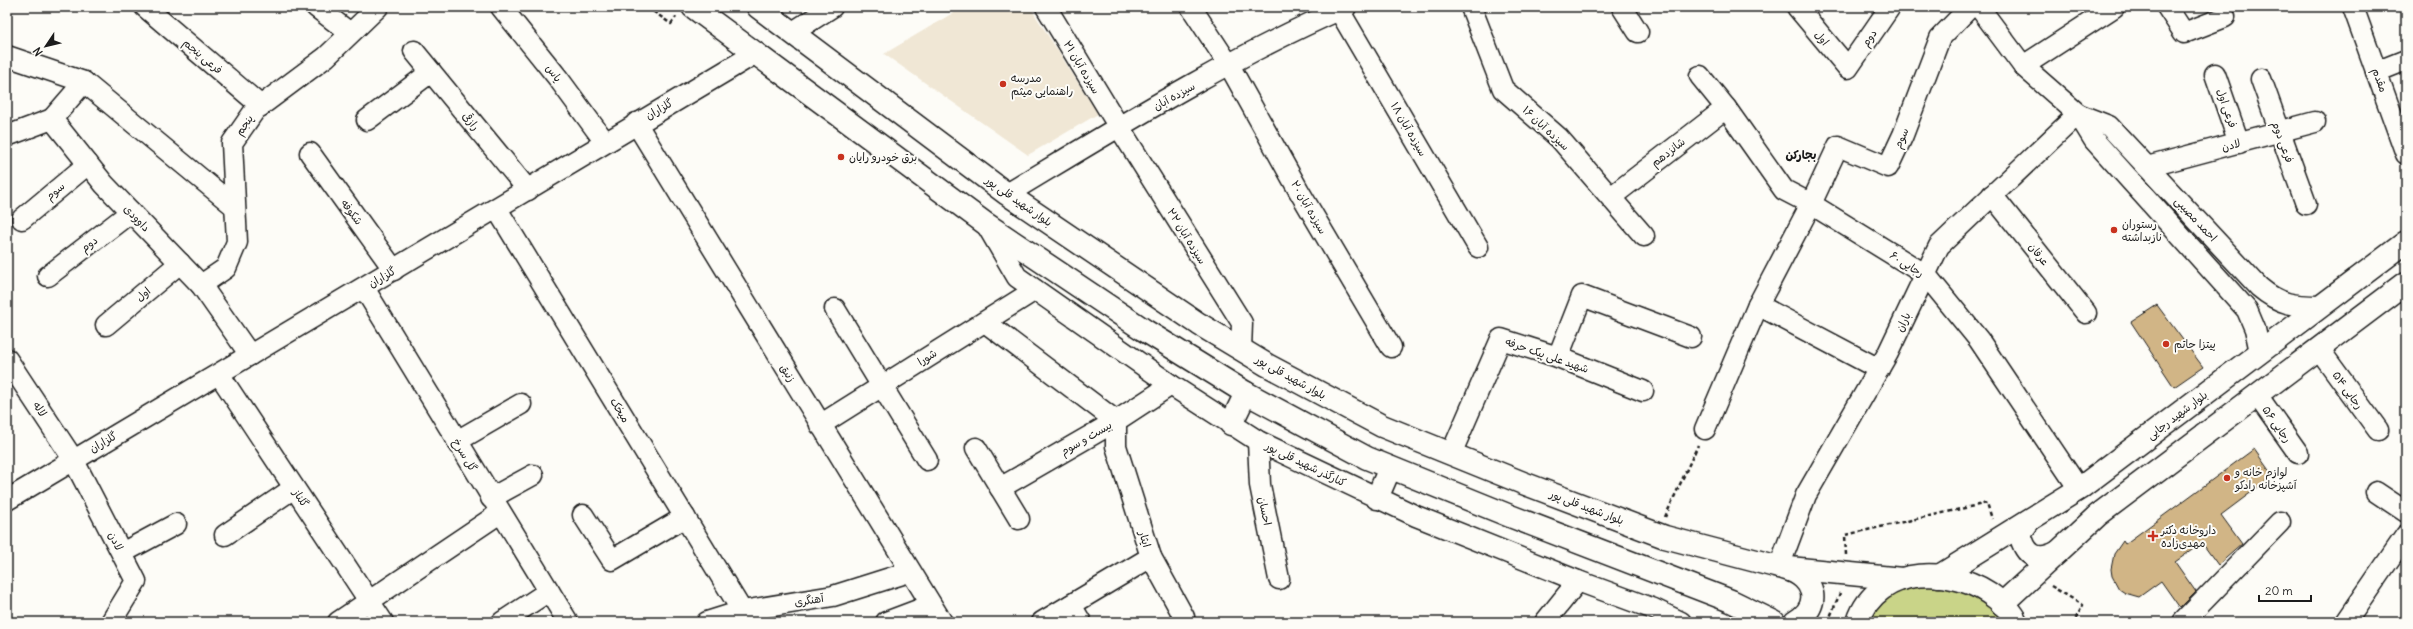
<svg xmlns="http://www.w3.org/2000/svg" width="2413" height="629" viewBox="0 0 2413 629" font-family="Delius,'Playpen Sans Arabic',sans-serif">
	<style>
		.built { fill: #f0e7d5 }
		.green { fill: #c9d488; stroke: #727852 }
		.building { fill: #d1b586; stroke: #1c1c1c }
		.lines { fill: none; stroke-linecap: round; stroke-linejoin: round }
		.minor-casing { stroke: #1c1c1c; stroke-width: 23 }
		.major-casing { stroke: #1c1c1c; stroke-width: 25 }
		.highway-casing { stroke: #1c1c1c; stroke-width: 25 }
		.path { stroke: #1c1c1c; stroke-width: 2.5; stroke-dasharray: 4 3; stroke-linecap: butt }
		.minor { stroke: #fdfcf7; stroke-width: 20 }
		.major { stroke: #fdfcf7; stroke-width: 22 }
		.highway { stroke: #fdfcf7; stroke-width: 22 }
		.poi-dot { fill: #c8321e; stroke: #fdfcf7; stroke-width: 1.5 }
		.labels { text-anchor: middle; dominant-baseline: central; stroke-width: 4; stroke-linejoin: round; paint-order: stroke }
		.street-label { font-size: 11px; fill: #1c1c1c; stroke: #fdfcf7 }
		.poi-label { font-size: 11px; fill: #1c1c1c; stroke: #fdfcf7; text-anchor: start }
		.neighbourhood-label { font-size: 12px; font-weight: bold; fill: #1c1c1c; stroke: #fdfcf7 }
	</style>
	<rect width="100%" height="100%" fill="#fdfcf7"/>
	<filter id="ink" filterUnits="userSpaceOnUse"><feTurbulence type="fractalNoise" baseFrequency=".025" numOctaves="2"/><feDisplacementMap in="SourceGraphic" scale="8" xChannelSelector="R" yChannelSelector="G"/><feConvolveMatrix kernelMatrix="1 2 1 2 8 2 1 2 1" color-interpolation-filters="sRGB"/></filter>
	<g filter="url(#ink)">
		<path class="built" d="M 963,7 L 1030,7 L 1098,114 L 1028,155 L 884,54 Z"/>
		<path class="green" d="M 1936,584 C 1966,591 1986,595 2005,622 L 1869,622 L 1882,600 L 1910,586 Z"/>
		<g class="building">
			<path d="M 2157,305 L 2203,367 L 2174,387 L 2131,322 Z"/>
			<path d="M 2254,449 L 2273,476 L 2221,515 L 2242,544 L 2218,565 L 2202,543 L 2175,562 L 2196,592 L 2180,608 L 2161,581 L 2139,597 L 2125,593 L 2119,589 L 2112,576 L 2111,569 L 2114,554 L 2123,541 L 2125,544 Z"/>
		</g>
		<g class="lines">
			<defs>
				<g id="minor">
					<path d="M 145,7 L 261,106"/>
					<path d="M 316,7 L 350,33"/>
					<path d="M 501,7 L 558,78 L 605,142"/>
					<path d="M 1046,7 L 1119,127 L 1242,323 L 1241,349"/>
					<path d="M 1191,7 L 1229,65 L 1299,191 L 1391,347"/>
					<path d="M 1471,7 L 1503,89 L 1559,138 L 1644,236"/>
					<path d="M 1622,7 L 1638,32"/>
					<path d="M 1797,7 L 1848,68 L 1890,7"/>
					<path d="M 1979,7 L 2023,66 L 2078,114 L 2109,126 L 2259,287 C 2280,305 2294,306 2321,306"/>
					<path d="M 2167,7 L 2184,33 L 2225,17"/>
					<path d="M 2353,7 L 2406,154"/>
					<path d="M 1339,10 L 1478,247"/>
					<path d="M 793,32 L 832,7"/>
					<path d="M 414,51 L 528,190"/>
					<path d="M 7,56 L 84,82 L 234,206"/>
					<path d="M 2023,66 L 2114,7"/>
					<path d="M 2376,72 L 2406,60"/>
					<path d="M 2215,74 L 2239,143"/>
					<path d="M 1700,76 L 1726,108 L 1784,190 L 1811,204 L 1926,275 L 1979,340 L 2079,489"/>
					<path d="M 2261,79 L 2306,204"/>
					<path d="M 2078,114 L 2094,140 L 2247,310 L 2255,329 L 2260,352"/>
					<path d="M 52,119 L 84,82"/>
					<path d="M 367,120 L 431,72"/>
					<path d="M 636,123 L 942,622"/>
					<path d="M 7,136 L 52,119 L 104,184 L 201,285 L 250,355"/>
					<path d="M 310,153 L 394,270"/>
					<path d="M 2147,167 L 2315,122"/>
					<path d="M 1007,194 C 1115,129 1230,57 1346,7"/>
					<path d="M 1992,195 L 2086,313"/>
					<path d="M 1611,197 L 1726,108"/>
					<path d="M 497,209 L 742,611 L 747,622"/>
					<path d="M 22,219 L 88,164"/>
					<path d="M 986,224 L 1017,277 L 1171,385 L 1258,441 L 1416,516 L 1578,581 L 1654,609 L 1681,622"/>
					<path d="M 48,276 L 131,212"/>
					<path d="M 201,285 L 226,268 L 237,242 L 232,143 L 255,110 L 326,57 L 378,7"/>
					<path d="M 364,288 L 568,622"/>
					<path d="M 1758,305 L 1879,369"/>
					<path d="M 835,309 L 927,460"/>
					<path d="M 985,322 L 1116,421 L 1116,446 L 1151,557 L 1042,622"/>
					<path d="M 106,325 L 180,263"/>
					<path d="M 2319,349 L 2378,430"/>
					<path d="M 1558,357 L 1582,296 L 1691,337"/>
					<path d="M 7,359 L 73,459 L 136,581 L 111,622"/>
					<path d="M 219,374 L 383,622"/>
					<path d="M 2257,395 L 2298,453"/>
					<path d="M 820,425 L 1035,290"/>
					<path d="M 1705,429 L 1758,305 L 1811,204 L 1838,146 L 1888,167 L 1903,135 L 1940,38 L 1970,7"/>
					<path d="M 457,441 L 521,404"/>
					<path d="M 1258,441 L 1260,485 L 1279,579"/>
					<path d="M 976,448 L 1019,519"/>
					<path d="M 1451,454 L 1501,339 L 1558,357 L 1643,391"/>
					<path d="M 1000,488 L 1116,421 L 1171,385"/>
					<path d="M 2376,492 L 2406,512"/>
					<path d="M 491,498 L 533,475"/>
					<path d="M 7,500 L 756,53"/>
					<path d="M 583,515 L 612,560 L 685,517"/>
					<path d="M 225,535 L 294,488"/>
					<path d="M 122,553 L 176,524"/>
					<path d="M 1151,557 L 1184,617"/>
					<path d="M 1779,567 L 1806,495 L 1888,353 L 1939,246 L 2078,114"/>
					<path d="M 1071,605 L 1081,622"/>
					<path d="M 338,622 L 500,513"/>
					<path d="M 502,622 L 549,591"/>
					<path d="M 707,622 L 742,611 L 833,596 L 909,572"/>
					<path d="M 886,622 L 931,605"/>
					<path d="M 1545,622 L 1578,581"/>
					<path d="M 2183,622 L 2280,522"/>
					<path d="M 2346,622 L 2406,535"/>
				</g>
				<g id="major">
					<path d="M 2028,522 L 2020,533 C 2025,556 2037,563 2058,552"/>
					<path d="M 1939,576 L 2079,489 L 2406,242"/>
					<path d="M 2002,604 L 2098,515 L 2406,283"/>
				</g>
				<g id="highway">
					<path d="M 693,7 L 986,224 L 1144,330 L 1246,393 L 1367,458 L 1510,516 L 1731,601 L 1774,622"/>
					<path d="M 758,7 L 1007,194 L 1199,324 L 1267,365 L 1382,426 L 1523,483 L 1665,537 L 1779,567 L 1902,579"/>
					<path d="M 1231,424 L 1246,393"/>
					<path d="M 1377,498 L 1390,468"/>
					<path d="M 1786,569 C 1815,577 1823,606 1795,622"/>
					<path d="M 1858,622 C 1877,563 1956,565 1997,599 C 2004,605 2013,613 2016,622"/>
				</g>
			</defs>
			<use href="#minor" class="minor-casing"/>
			<use href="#major" class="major-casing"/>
			<use href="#highway" class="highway-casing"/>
			<g class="path">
				<path d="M 652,7 L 650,9 L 671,24 L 676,17"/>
				<path d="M 1665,517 L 1698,445"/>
				<path d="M 1846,555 L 1845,535 L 1987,503 L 1992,519"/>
				<path d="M 2051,586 L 2083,605 L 2074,622"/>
				<path d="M 1828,622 L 1840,593"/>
			</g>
			<use href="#minor" class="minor"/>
			<use href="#major" class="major"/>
			<use href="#highway" class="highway"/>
		</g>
	</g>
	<g class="poi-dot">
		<circle cx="1003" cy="84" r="4"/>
		<circle cx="841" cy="157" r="4"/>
		<circle cx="2114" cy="230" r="4"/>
		<circle cx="2166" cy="344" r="4"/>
		<circle cx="2227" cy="478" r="4"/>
		<path d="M2151 530h4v4h4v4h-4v4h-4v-4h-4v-4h4z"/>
	</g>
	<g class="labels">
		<g class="street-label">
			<text transform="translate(1822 38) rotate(51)">اول</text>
			<text transform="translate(1869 38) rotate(-55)">دوم</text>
			<text transform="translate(203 56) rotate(40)">فرعی پنجم</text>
			<text transform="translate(1082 67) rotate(59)">سیزده آبان ۲۱</text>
			<text transform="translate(554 73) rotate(53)">یاس</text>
			<text transform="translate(2380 80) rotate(70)">مقدم</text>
			<text transform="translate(1174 96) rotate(-29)">سیزده آبان</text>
			<text transform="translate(2227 108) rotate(71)">فرعی اول</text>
			<text transform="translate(659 109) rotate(-30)">گلزاران</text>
			<text transform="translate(471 121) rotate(51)">رازقی</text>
			<text transform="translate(244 125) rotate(-55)">پنجم</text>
			<text transform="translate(1546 128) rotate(43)">سیزده آبان ۱۶</text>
			<text transform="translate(1409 129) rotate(60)">سیزده آبان ۱۸</text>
			<text transform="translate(1901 138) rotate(-67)">سوم</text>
			<text transform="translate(2283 142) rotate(70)">فرعی دوم</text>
			<text transform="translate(2231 145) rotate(-15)">لادن</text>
			<text transform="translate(1668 152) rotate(-38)">شانزدهم</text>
			<text transform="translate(55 191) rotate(-40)">سوم</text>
			<text transform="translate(1019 201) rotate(35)">بلوار شهید قلی پور</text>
			<text transform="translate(1309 207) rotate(60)">سیزده آبان ۲۰</text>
			<text transform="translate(352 212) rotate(54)">شکوفه</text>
			<text transform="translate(137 218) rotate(46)">داوودی</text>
			<text transform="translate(2196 219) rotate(47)">احمد مصیبی</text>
			<text transform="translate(1187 236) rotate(58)">سیزده آبان ۲۲</text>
			<text transform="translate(89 244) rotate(-37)">دوم</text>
			<text transform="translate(2039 254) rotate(51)">عرفان</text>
			<text transform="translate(1907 264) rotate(33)">رجایی ۶۰</text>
			<text transform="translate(382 277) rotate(-30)">گلزاران</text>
			<text transform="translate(143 294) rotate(-40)">اول</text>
			<text transform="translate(1903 322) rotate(-64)">باران</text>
			<text transform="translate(1547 355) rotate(19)">شهید علی پیک حرفه</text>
			<text transform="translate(927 357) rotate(-32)">شورا</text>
			<text transform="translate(788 373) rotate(59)">زنبق</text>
			<text transform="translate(1291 377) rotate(29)">بلوار شهید قلی پور</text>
			<text transform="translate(2348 390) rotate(54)">رجایی ۵۴</text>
			<text transform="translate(40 409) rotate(57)">لاله</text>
			<text transform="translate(620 410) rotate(59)">میخک</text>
			<text transform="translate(2177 415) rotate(-37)">بلوار شهید رجایی</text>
			<text transform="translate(2277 424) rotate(55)">رجایی ۵۶</text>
			<text transform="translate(1086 438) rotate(-30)">بیست و سوم</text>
			<text transform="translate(103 442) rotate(-30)">گلزاران</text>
			<text transform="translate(465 455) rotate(59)">گل سرخ</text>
			<text transform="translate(1306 464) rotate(26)">کنارگذر شهید قلی پور</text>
			<text transform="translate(301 498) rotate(57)">گلناز</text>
			<text transform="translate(1587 507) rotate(21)">بلوار شهید قلی پور</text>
			<text transform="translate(1265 511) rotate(78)">احسان</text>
			<text transform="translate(1145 539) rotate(73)">ایثار</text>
			<text transform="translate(116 541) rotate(63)">لادن</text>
			<text transform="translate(809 600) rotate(-9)">آهنگری</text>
		</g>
		<g class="poi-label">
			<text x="1011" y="78">مدرسه<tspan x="1011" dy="13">راهنمایی میثم</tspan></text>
			<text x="849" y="157">برق خودرو رایان</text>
			<text x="2122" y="224">رستوران<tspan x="2122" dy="13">نازبداشته</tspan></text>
			<text x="2174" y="344">پیتزا حاتم</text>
			<text x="2235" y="472">لوازم خانه و<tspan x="2235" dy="13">آشپزخانه رادکو</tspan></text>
			<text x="2161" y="530">داروخانه دکتر<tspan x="2161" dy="13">مهدی‌زاده</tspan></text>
		</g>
		<g class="neighbourhood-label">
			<text x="1801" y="154">بجارکن</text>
		</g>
	</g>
	<rect width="2413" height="629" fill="none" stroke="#fdfcf7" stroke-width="24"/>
	<rect x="12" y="12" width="2389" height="605" fill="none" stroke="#1c1c1c" stroke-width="1.5" filter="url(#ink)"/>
	<g transform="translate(46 46) rotate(235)" stroke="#fdfcf7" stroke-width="3" paint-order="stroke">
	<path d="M0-3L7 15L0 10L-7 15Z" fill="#1c1c1c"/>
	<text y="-6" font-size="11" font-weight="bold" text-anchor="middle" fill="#1c1c1c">N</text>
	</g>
	<path d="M2259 595v6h52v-6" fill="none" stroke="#1c1c1c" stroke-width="2"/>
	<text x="2265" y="595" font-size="12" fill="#1c1c1c" stroke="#fdfcf7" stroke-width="3" paint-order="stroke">20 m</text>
</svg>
